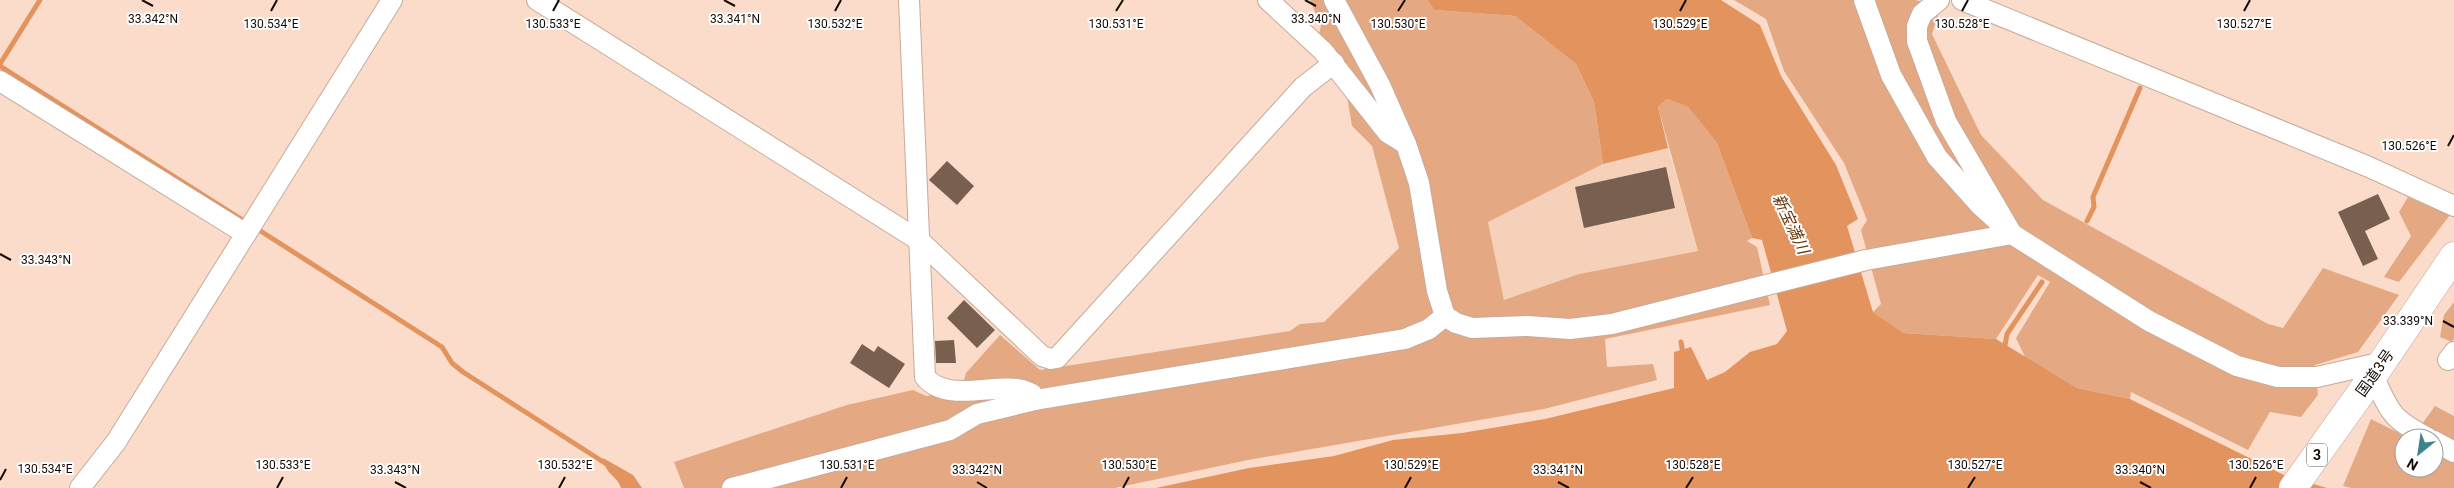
<svg xmlns="http://www.w3.org/2000/svg" width="2454" height="488" viewBox="0 0 2454 488" font-family="Roboto,'Noto Sans JP',sans-serif">
	<style>
		.built { fill: #f6d1ba }
		.green { fill: #e4a983 }
		.water { fill: #e3935e }
		.lines { fill: none; stroke-linecap: round; stroke-linejoin: round }
		.stream { stroke: #e3935e; stroke-width: 5 }
		.building { fill: #795f4f }
		.street-casing { stroke: #c7aa98; stroke-width: 22 }
		.highway-casing { stroke: #c7aa98; stroke-width: 29 }
		.street { stroke: #fff; stroke-width: 20 }
		.highway { stroke: #fff; stroke-width: 28 }
		.ticks { fill: none; stroke: #130904; stroke-width: 2 }
		.labels { text-anchor: middle; dominant-baseline: central; stroke-width: 4; stroke-linejoin: round; paint-order: stroke }
		.shield { fill: #fff; stroke: #5a534f; stroke-width: 1 }
		.shield-label { font-size: 14px; font-weight: bold; fill: #130904 }
		.street-label { font-size: 15px; fill: #130904; stroke: #fff }
		.water-label { font-size: 16px; font-style: italic; fill: #67340b; stroke: #fff }
		.ticks-label { font-size: 12px; text-anchor: middle; fill: #130904; stroke: #fff; stroke-width: 4; stroke-linejoin: round; paint-order: stroke }
	</style>
	<rect width="100%" height="100%" fill="#fbdcca"/>
	<path class="built" d="M 1668,148 L 1698,251 L 1579,274 L 1504,300 L 1488,222 L 1603,164 Z"/>
	<g class="green">
		<path d="M 1310,0 L 1428,0 L 1434,10 L 1515,16 L 1576,64 L 1594,102 L 1603,164 L 1488,222 L 1504,300 L 1579,274 L 1698,251 L 1658,107 L 1667,99 L 1688,107 L 1717,143 L 1752,238 L 1747,241 L 1757,247 L 1770,305 L 1605,339 L 1607,367 L 1653,364 L 1657,380 L 1544,409 L 1248,460 L 1115,488 L 684,488 L 674,462 L 847,405 L 913,390 L 926,396 L 961,391 L 966,373 L 1000,335 L 1040,370 L 1290,331 L 1300,324 L 1324,322 L 1399,248 L 1372,146 L 1352,126 L 1342,67 L 1318,37 L 1321,26 Z"/>
		<path d="M 1734,0 L 1915,0 L 1941,6 L 1932,34 L 1981,135 L 2043,200 L 2268,324 L 2283,328 L 2323,268 L 2399,295 L 2358,352 L 2315,365 L 2318,395 L 2301,417 L 2270,412 L 2248,450 L 2131,392 L 2130,399 L 2077,388 L 2025,357 L 2016,338 L 2050,282 L 2038,275 L 1996,339 L 1904,333 L 1873,312 L 1881,304 L 1861,230 L 1867,220 L 1844,163 L 1784,71 L 1766,19 Z"/>
		<path d="M 2408,197 L 2450,215 L 2399,282 L 2384,277 L 2411,236 L 2399,212 Z"/>
		<path d="M 2454,302 L 2454,339 L 2452,342 L 2440,337 L 2444,315 Z"/>
		<path d="M 2435,406 L 2454,416 L 2454,488 L 2351,488 L 2343,486 L 2371,419 L 2409,438 L 2404,438 L 2404,468 L 2434,468 L 2434,438 L 2412,438 Z"/>
	</g>
	<g class="water">
		<path d="M 1428,0 L 1721,0 L 1760,25 L 1781,76 L 1836,165 L 1858,219 L 1847,226 L 1873,312 L 1904,333 L 1996,339 L 2077,388 L 2130,399 L 2286,476 L 2327,488 L 1156,488 L 1249,468 L 1334,456 L 1393,440 L 1462,433 L 1545,419 L 1674,388 L 1674,352 L 1691,347 L 1707,380 L 1725,372 L 1750,352 L 1777,344 L 1787,331 L 1762,240 L 1752,238 L 1717,143 L 1688,107 L 1667,99 L 1658,107 L 1668,148 L 1603,164 L 1594,102 L 1576,64 L 1515,16 L 1434,10 Z"/>
		<path d="M 603,458 L 633,475 L 642,488 L 621,488 C 616,474 606,476 603,458 Z"/>
	</g>
	<g class="lines">
		<g class="stream">
			<path d="M 0,64 L 40,0"/>
			<path d="M 0,66 L 241,219"/>
			<path d="M 2087,221 L 2094,207 L 2093,197 L 2140,88"/>
			<path d="M 259,230 L 442,347 L 452,363 L 463,372 L 608,465"/>
			<path d="M 1681,342 L 1683,354"/>
			<path d="M 2004,351 L 2007,334 L 2042,282"/>
		</g>
	</g>
	<g class="building">
		<path d="M 947,161 L 974,186 L 957,205 L 929,180 Z"/>
		<path d="M 1666,167 L 1675,208 L 1584,228 L 1575,187 Z"/>
		<path d="M 2378,194 L 2390,219 L 2365,231 L 2378,259 L 2363,266 L 2338,212 Z"/>
		<path d="M 964,300 L 995,330 L 977,348 L 947,318 Z"/>
		<path d="M 954,340 L 956,363 L 936,363 L 935,341 Z"/>
		<path d="M 862,344 L 874,352 L 878,346 L 905,364 L 889,388 L 850,363 Z"/>
	</g>
	<g class="lines">
		<defs>
			<g id="street">
				<path d="M 537,0 L 920,241 L 1042,356 L 1051,359 L 1057,358 L 1303,87 L 1334,63"/>
				<path d="M 909,0 L 925,377 C 946,402 989,385 1017,389 C 1022,389 1028,392 1032,394 L 1035,400"/>
				<path d="M 1268,0 L 1323,51 L 1388,133 L 1406,144"/>
				<path d="M 1334,0 L 1380,85 L 1406,144 L 1419,183 L 1437,291 L 1445,316 L 1456,323 L 1472,328 L 1527,326 L 1570,329 L 1612,324 L 1866,260 L 2012,234 L 1946,121 L 1917,41 L 1917,26 L 1922,14 L 1939,0"/>
				<path d="M 1864,0 L 1891,75 L 1937,157 L 1980,205 L 2012,234 L 2149,321 L 2237,366 L 2278,377 L 2317,377 L 2383,362"/>
				<path d="M 1962,0 L 2369,167 L 2454,206"/>
				<path d="M 0,81 L 246,234"/>
				<path d="M 2448,360 L 2454,352"/>
				<path d="M 2373,376 C 2391,413 2390,418 2428,438"/>
				<path d="M 2434,441 L 2454,452"/>
				<path d="M 80,488 L 116,442 L 392,0"/>
				<path d="M 732,488 L 950,430 L 977,414 L 1035,400 L 1405,339 L 1429,329 L 1445,316"/>
			</g>
			<path id="highway" d="M 2293,488 L 2373,376 L 2454,256"/>
		</defs>
		<use href="#street" class="street-casing"/>
		<use href="#highway" class="highway-casing"/>
		<use href="#street" class="street"/>
		<use href="#highway" class="highway"/>
	</g>
	<path class="ticks" d="M 142,0 L 153,6M 724,0 L 735,6M 1305,0 L 1316,6M 271,11 L 277,0M 553,11 L 559,0M 835,11 L 841,0M 1116,11 L 1123,0M 1398,11 L 1405,0M 1680,11 L 1686,0M 1962,11 L 1968,0M 2244,11 L 2250,0M 2448,146 L 2454,135M 0,254 L 11,260M 2443,321 L 2454,327M 0,480 L 6,469M 395,482 L 406,488M 977,482 L 987,488M 1558,482 L 1569,488M 2140,482 L 2151,488M 277,488 L 283,477M 559,488 L 565,477M 841,488 L 847,477M 1123,488 L 1129,477M 1405,488 L 1411,477M 1686,488 L 1693,477M 1968,488 L 1975,477M 2250,488 L 2256,477"/>
	<g class="labels">
		<rect class="shield" x="2307" y="443.5" width="20" height="23" rx="4"/>
		<g class="shield-label">
			<text x="2317" y="455">3</text>
		</g>
		<g class="street-label">
			<text transform="translate(2375 373) rotate(-55)">国道3号</text>
		</g>
		<g class="water-label">
			<text transform="translate(1791 224) rotate(65)">新宝満川</text>
		</g>
	</g>
	<g class="ticks-label">
		<text x="153" y="23">33.342°N</text>
		<text x="735" y="23">33.341°N</text>
		<text x="1316" y="23">33.340°N</text>
		<text x="553" y="28">130.533°E</text>
		<text x="835" y="28">130.532°E</text>
		<text x="1116" y="28">130.531°E</text>
		<text x="1398" y="28">130.530°E</text>
		<text x="1680" y="28">130.529°E</text>
		<text x="271" y="28">130.534°E</text>
		<text x="1962" y="28">130.528°E</text>
		<text x="2244" y="28">130.527°E</text>
		<text x="2409" y="150">130.526°E</text>
		<text x="46" y="264">33.343°N</text>
		<text x="2408" y="325">33.339°N</text>
		<text x="283" y="469">130.533°E</text>
		<text x="565" y="469">130.532°E</text>
		<text x="847" y="469">130.531°E</text>
		<text x="1129" y="469">130.530°E</text>
		<text x="1411" y="469">130.529°E</text>
		<text x="1693" y="469">130.528°E</text>
		<text x="1975" y="469">130.527°E</text>
		<text x="2256" y="469">130.526°E</text>
		<text x="45" y="473">130.534°E</text>
		<text x="395" y="474">33.343°N</text>
		<text x="977" y="474">33.342°N</text>
		<text x="1558" y="474">33.341°N</text>
		<text x="2140" y="474">33.340°N</text>
	</g>
	<g transform="translate(2419 453) rotate(210)"><circle r="24" fill="#ffffff" stroke="#a19d9b"/>
	<path d="M0-4L9 19L0 12L-9 19Z" fill="#3c848a"/>
	<text y="-8" font-size="14" font-weight="bold" text-anchor="middle" fill="#130904">N</text>
	</g>
</svg>
